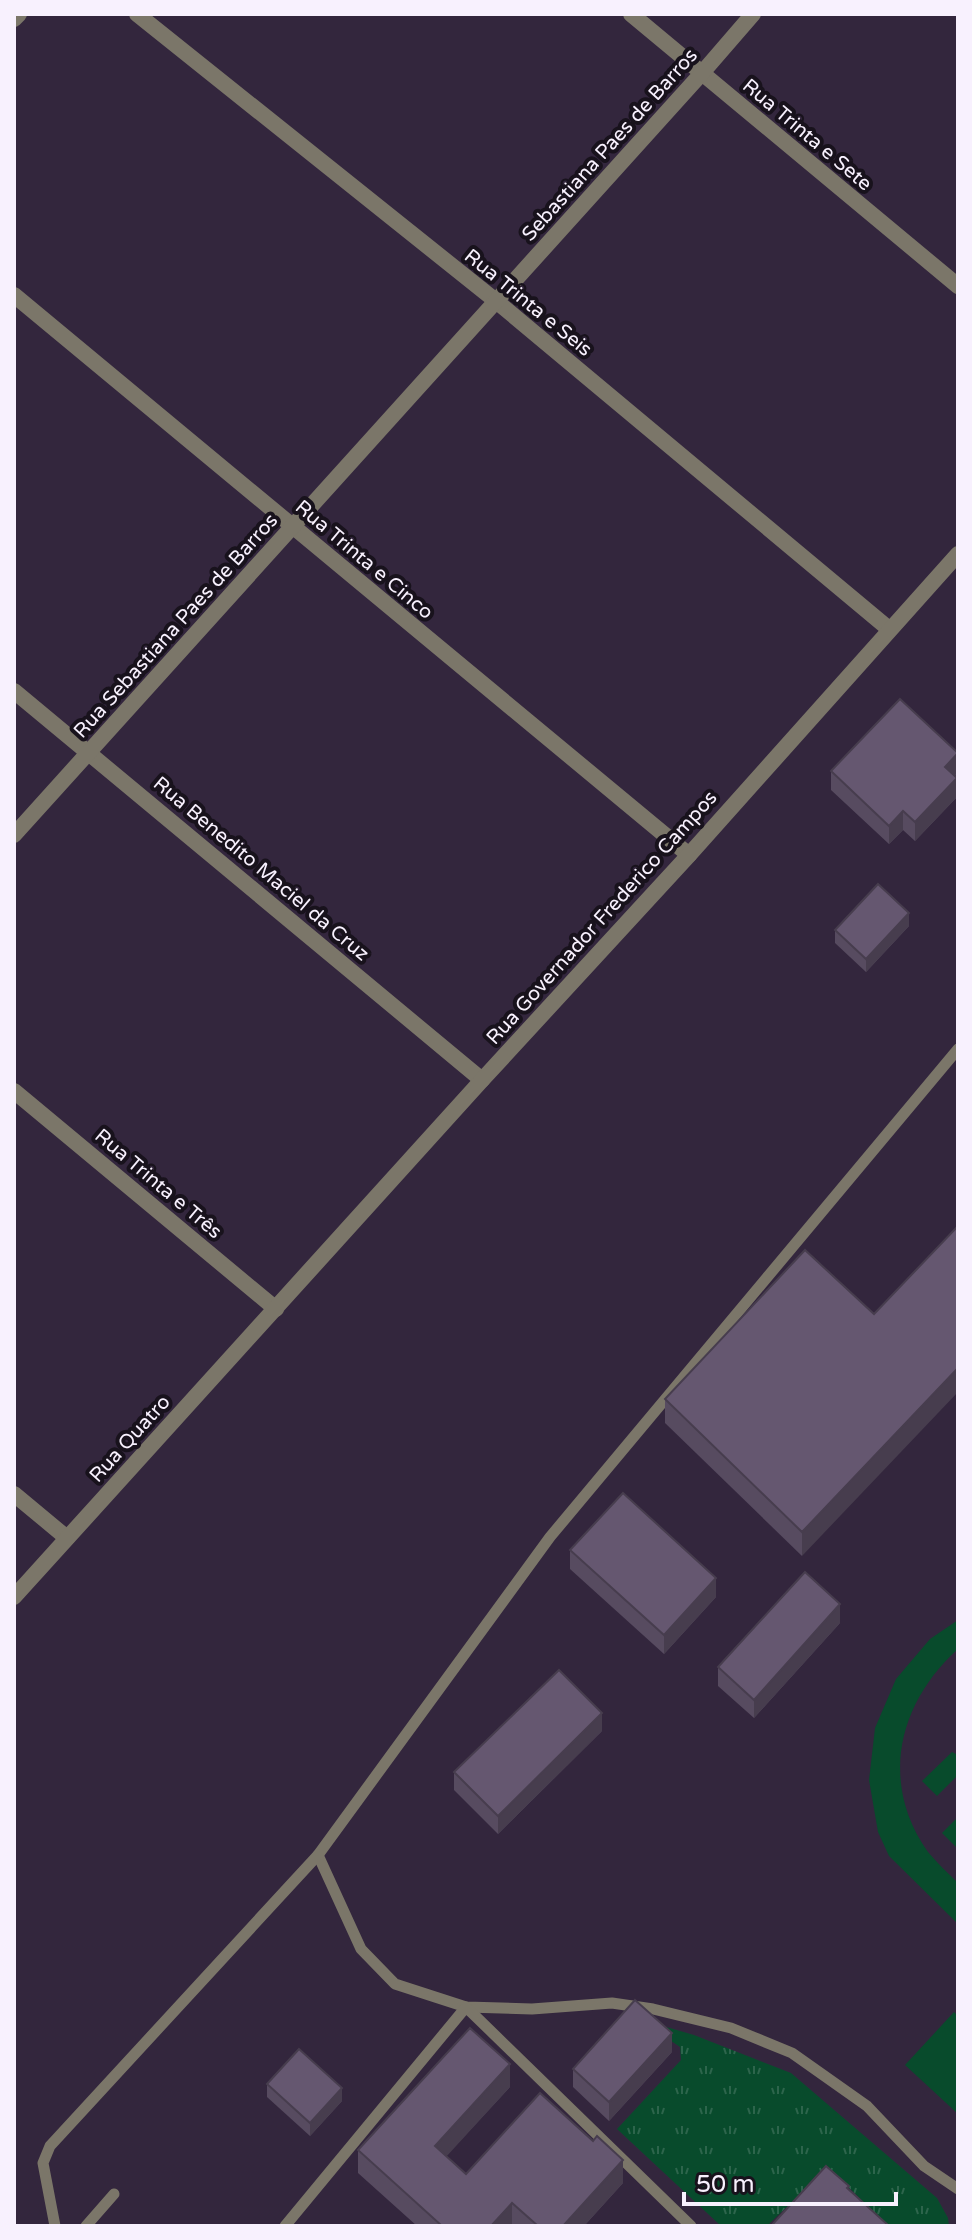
<svg xmlns="http://www.w3.org/2000/svg" width="972" height="2240" viewBox="0 0 972 2240" font-family="'Varela Round',sans-serif">
	<style>
		.grass { fill: url(#grass-tufts) }
		.park { fill: #084b2c }
		.lines { fill: none; stroke-linecap: round; stroke-linejoin: round }
		.service { stroke: #7b7669; stroke-width: 11 }
		.minor { stroke: #7b7669; stroke-width: 16 }
		.wall { fill: #574b60 }
		.shaded-wall { fill: #473d4e }
		.building { fill: #655770; stroke: #473d4e; stroke-width: 2 }
		.labels { text-anchor: middle; dominant-baseline: central; stroke-width: 8; stroke-linejoin: round; paint-order: stroke }
		.street-label { font-size: 20px; fill: #f8f1fe; stroke: #18121c }
	</style>
	<defs>
		<pattern id="grass-tufts" width="24" height="20" patternUnits="userSpaceOnUse" patternTransform="scale(2)"><rect width="24" height="20" fill="#084b2c"/><path d="M3 7l-1-3M5 7V3M7 7l1-3M15 17l-1-3M17 17v-4M19 17l1-3" fill="none" stroke="#2d654c"/></pattern>
	</defs>
	<rect width="100%" height="100%" fill="#33263d"/>
	<path class="grass" d="M 663,2026 L 694,2035 L 791,2073 L 937,2198 L 948,2218 L 949,2226 L 888,2226 L 835,2174 L 820,2175 L 767,2226 L 721,2226 L 617,2129 L 681,2060 L 680,2047 L 658,2032 Z"/>
	<g class="park">
		<path d="M 958,1620 L 958,1649 C 898,1703 879,1783 928,1852 C 937,1863 948,1873 958,1883 L 958,1924 L 889,1856 L 878,1832 L 869,1780 L 875,1728 L 896,1679 L 930,1639 Z"/>
		<path d="M 952,1752 L 958,1755 L 958,1775 L 937,1796 L 922,1781 Z"/>
		<path d="M 958,1817 L 958,1849 L 942,1833 Z"/>
		<path d="M 954,2012 L 958,2016 L 958,2114 L 905,2065 Z"/>
	</g>
	<g class="lines">
		<g class="service">
			<path d="M 318,1855 L 361,1949 L 395,1984 L 466,2007 L 532,2009 L 612,2003 L 653,2009 L 731,2028 L 792,2053 L 867,2106 L 924,2166 L 958,2189"/>
			<path d="M 55,2226 L 43,2163 L 50,2146 L 318,1855 L 550,1537 L 958,1049"/>
			<path d="M 86,2226 L 114,2194"/>
			<path d="M 285,2226 L 466,2007 L 691,2226"/>
		</g>
		<g class="minor">
			<path d="M 137,14 L 496,301 L 889,629"/>
			<path d="M 631,14 L 958,286"/>
			<path d="M 14,19 L 19,14"/>
			<path d="M 14,295 L 689,855"/>
			<path d="M 14,691 L 482,1080"/>
			<path d="M 14,835 L 702,73 L 753,14"/>
			<path d="M 14,1091 L 276,1309"/>
			<path d="M 14,1494 L 67,1538"/>
			<path d="M 14,1597 L 482,1080 L 689,855 L 958,554"/>
		</g>
	</g>
	<g class="wall">
		<path d="M 831,771 L 958,772 L 955,776 L 957,797 L 915,841 L 903,830 L 889,844 L 831,790 Z"/>
		<path d="M 909,926 L 866,972 L 835,943 L 835,930 Z"/>
		<path d="M 805,1250 L 802,1556 L 665,1423 L 665,1399 Z"/>
		<path d="M 570,1550 L 716,1597 L 664,1654 L 570,1569 Z"/>
		<path d="M 840,1623 L 754,1718 L 718,1686 L 718,1667 Z"/>
		<path d="M 602,1731 L 498,1834 L 454,1790 L 454,1772 Z"/>
		<path d="M 672,2052 L 609,2121 L 573,2087 L 573,2069 Z"/>
		<path d="M 267,2084 L 342,2101 L 310,2136 L 267,2097 Z"/>
		<path d="M 510,2087 L 446,2156 L 466,2174 L 623,2183 L 584,2226 L 417,2226 L 358,2173 L 358,2150 Z"/>
	</g>
	<g class="shaded-wall">
		<path d="M 958,753 L 958,772 L 945,785 L 945,767 Z"/>
		<path d="M 957,778 L 957,797 L 915,841 L 915,822 Z"/>
		<path d="M 903,811 L 903,830 L 889,844 L 889,826 Z"/>
		<path d="M 909,913 L 909,926 L 866,972 L 866,959 Z"/>
		<path d="M 958,1368 L 958,1392 L 802,1556 L 802,1532 Z"/>
		<path d="M 716,1578 L 716,1597 L 664,1654 L 664,1635 Z"/>
		<path d="M 840,1604 L 840,1623 L 754,1718 L 754,1700 Z"/>
		<path d="M 602,1713 L 602,1731 L 498,1834 L 498,1816 Z"/>
		<path d="M 672,2033 L 672,2052 L 609,2121 L 609,2102 Z"/>
		<path d="M 510,2064 L 510,2087 L 435,2169 L 435,2146 Z"/>
		<path d="M 342,2088 L 342,2101 L 310,2136 L 310,2123 Z"/>
		<path d="M 623,2160 L 623,2183 L 584,2226 L 563,2226 Z"/>
		<path d="M 512,2203 L 512,2226 L 491,2226 Z"/>
	</g>
	<g class="building">
		<path d="M 900,699 L 958,753 L 945,767 L 957,778 L 915,822 L 903,811 L 889,826 L 831,771 Z"/>
		<path d="M 878,884 L 909,913 L 866,959 L 835,930 Z"/>
		<path d="M 958,1226 L 958,1368 L 802,1532 L 665,1399 L 805,1250 L 874,1314 Z"/>
		<path d="M 623,1493 L 716,1578 L 664,1635 L 570,1550 Z"/>
		<path d="M 805,1572 L 840,1604 L 754,1700 L 718,1667 Z"/>
		<path d="M 559,1670 L 602,1713 L 498,1816 L 454,1772 Z"/>
		<path d="M 635,2000 L 672,2033 L 609,2102 L 573,2069 Z"/>
		<path d="M 470,2028 L 510,2064 L 435,2146 L 466,2174 L 540,2093 L 593,2141 L 597,2136 L 623,2160 L 563,2226 L 538,2226 L 512,2203 L 491,2226 L 442,2226 L 358,2150 Z"/>
		<path d="M 299,2049 L 342,2088 L 310,2123 L 267,2084 Z"/>
		<path d="M 826,2166 L 849,2186 L 847,2188 L 889,2226 L 771,2226 Z"/>
	</g>
	<g class="labels">
		<g class="street-label">
			<text transform="translate(807 135) rotate(40)">Rua Trinta e Sete</text>
			<text transform="translate(610 145) rotate(-48)">Sebastiana Paes de Barros</text>
			<text transform="translate(528 303) rotate(39)">Rua Trinta e Seis</text>
			<text transform="translate(364 560) rotate(40)">Rua Trinta e Cinco</text>
			<text transform="translate(176 626) rotate(-48)">Rua Sebastiana Paes de Barros</text>
			<text transform="translate(261 869) rotate(40)">Rua Benedito Maciel da Cruz</text>
			<text transform="translate(602 918) rotate(-48)">Rua Governador Frederico Campos</text>
			<text transform="translate(158 1184) rotate(40)">Rua Trinta e Três</text>
			<text transform="translate(130 1439) rotate(-48)">Rua Quatro</text>
		</g>
	</g>
	<rect width="972" height="2240" fill="none" stroke="#f8f1fe" stroke-width="32"/>
	<path d="M684 2192v12h212v-12" fill="none" stroke="#f8f1fe" stroke-width="4"/>
	<text x="696" y="2192" font-size="24" fill="#f8f1fe" stroke="#18121c" stroke-width="6" paint-order="stroke">50 m</text>
</svg>
